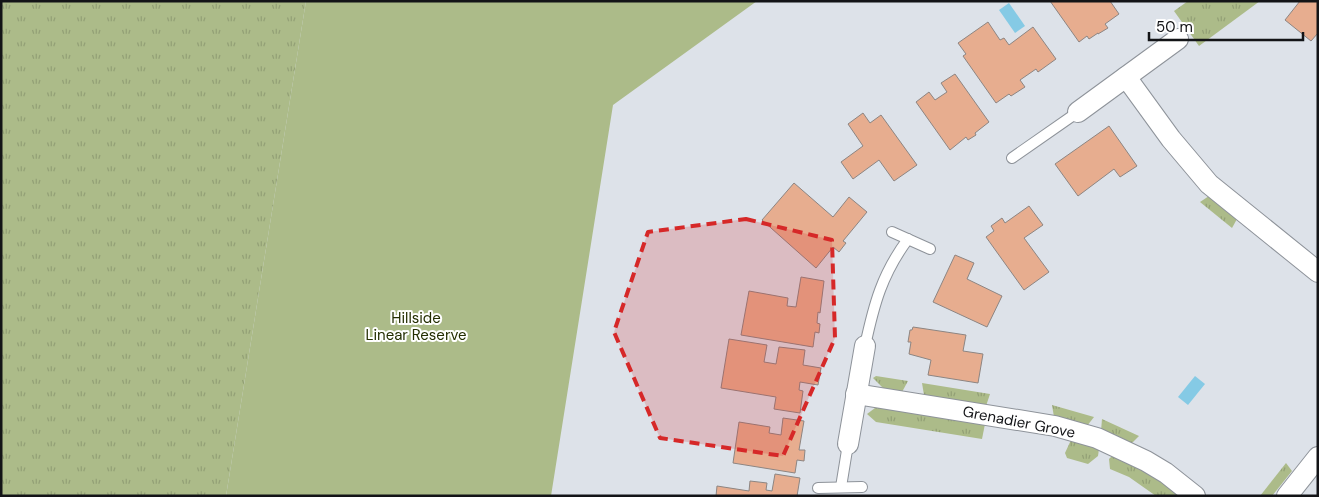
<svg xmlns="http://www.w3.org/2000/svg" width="1319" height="497" viewBox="0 0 1319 497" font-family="'DM Sans',sans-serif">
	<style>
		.grass { fill: url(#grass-tufts) }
		.green { fill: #acbb89 }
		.water { fill: #85cae5 }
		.building { fill: #e7ad8f; stroke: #8d8582 }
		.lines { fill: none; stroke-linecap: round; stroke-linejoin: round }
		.lane-casing { stroke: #8e939a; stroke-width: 12 }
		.street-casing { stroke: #8e939a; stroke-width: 22 }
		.lane { stroke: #fff; stroke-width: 10 }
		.street { stroke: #fff; stroke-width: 20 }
		.marked { fill: #d62828; fill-opacity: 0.2; stroke: #d62828; stroke-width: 4; stroke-dasharray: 10 6; stroke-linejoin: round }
		.labels { text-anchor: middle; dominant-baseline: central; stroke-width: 4; stroke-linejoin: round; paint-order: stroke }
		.park-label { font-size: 15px; fill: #242e02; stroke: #fff }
		.street-label { font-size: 15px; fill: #131417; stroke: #fff }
	</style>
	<defs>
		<pattern id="grass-tufts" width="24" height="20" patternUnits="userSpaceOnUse" patternTransform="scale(1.25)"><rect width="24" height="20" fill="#acbb89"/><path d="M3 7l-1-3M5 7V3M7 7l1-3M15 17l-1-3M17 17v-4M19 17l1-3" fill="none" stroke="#93a076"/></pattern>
	</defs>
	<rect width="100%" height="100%" fill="#dde2e9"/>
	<g class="grass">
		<path d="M 1,1 L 306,1 L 226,496 L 1,496 Z"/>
		<path d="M 1188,1 L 1260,1 L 1199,46 L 1174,11 Z"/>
		<path d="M 1209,196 L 1237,219 L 1232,228 L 1200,202 Z"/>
		<path d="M 876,376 L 908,381 L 902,392 L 883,388 L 873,378 Z"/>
		<path d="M 922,383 L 990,394 L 986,406 L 924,395 Z"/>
		<path d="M 1052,405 L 1094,417 L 1087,426 L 1054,417 Z"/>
		<path d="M 875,408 L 881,408 L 985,424 L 982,439 L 876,422 L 867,414 Z"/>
		<path d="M 1102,419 L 1139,436 L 1131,444 L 1101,431 Z"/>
		<path d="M 1071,440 L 1099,449 L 1098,456 L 1088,464 L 1067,458 L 1065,453 Z"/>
		<path d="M 1113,455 C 1136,465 1158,478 1178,493 L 1177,496 L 1156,496 L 1129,477 L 1110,469 L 1109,459 Z"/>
		<path d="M 1286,463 L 1292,471 L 1272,496 L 1260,496 Z"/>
	</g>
	<path class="green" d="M 306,1 L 757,1 L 613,105 L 551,496 L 226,496 Z"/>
	<g class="water">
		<path d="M 1009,3 L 1025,26 L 1015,33 L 999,10 Z"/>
		<path d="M 1195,376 L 1205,384 L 1188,405 L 1178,397 Z"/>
	</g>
	<g class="building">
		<path d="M 1050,1 L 1110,1 L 1119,14 L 1105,24 L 1108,28 L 1098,34 L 1098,33 L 1089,39 L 1087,36 L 1079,42 Z"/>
		<path d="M 1300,1 L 1318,1 L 1318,33 L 1311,41 L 1285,20 Z"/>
		<path d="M 988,22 L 1000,40 L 1004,38 L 1009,45 L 1033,27 L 1056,59 L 1038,72 L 1036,69 L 1020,80 L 1025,87 L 1011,96 L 1009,94 L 996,103 L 963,56 L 966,54 L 958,43 Z"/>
		<path d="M 955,74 L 989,122 L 975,133 L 976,135 L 968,140 L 966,137 L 950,150 L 916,102 L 929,92 L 935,100 L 947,92 L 941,83 Z"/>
		<path d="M 863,113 L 870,123 L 881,115 L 917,165 L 894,181 L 879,160 L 853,179 L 841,162 L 863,146 L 848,124 Z"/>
		<path d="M 1109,126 L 1137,166 L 1120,177 L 1114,169 L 1078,196 L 1055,164 Z"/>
		<path d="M 794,183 L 833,217 L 849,197 L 867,212 L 843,241 L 846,243 L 839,252 L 833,247 L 816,268 L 762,220 Z"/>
		<path d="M 1029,206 L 1043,225 L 1024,238 L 1049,272 L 1024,290 L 986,237 L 994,231 L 991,226 L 1002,218 L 1005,223 Z"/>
		<path d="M 955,255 L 974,263 L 967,279 L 1002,296 L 987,327 L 933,302 Z"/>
		<path d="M 801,277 L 824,281 L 820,313 L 818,312 L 817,323 L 820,324 L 819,333 L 815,332 L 813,347 L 741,335 L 749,291 L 788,298 L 787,306 L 796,307 Z"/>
		<path d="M 913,327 L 966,335 L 963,351 L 983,354 L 978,383 L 928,375 L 931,360 L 909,354 L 911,342 L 908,342 L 910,330 L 912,330 Z"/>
		<path d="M 729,339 L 767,345 L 764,362 L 776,364 L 779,347 L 805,350 L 803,365 L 821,368 L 818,385 L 800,382 L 799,390 L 803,391 L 800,413 L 774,409 L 776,397 L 721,388 Z"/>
		<path d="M 783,418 L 804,421 L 799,450 L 805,450 L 804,461 L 797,460 L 795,473 L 733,463 L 739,422 L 770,427 L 769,433 L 781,435 Z"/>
		<path d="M 775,474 L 800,478 L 797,496 L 716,496 L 717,486 L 749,491 L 750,481 L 767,483 L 766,490 L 772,491 Z"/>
	</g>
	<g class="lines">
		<defs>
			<g id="lane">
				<path d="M 1012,158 L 1078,112"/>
				<path d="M 892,232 L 930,249"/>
				<path d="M 865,346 C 874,304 882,274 908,239"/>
				<path d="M 841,487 L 848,444"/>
				<path d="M 818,488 L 862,487"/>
			</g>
			<g id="street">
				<path d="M 1126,77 L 1171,139 L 1209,184 L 1318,272"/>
				<path d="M 1078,112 L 1178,39"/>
				<path d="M 856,394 L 1055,426 L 1097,438 L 1146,461 L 1166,473 L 1195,496"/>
				<path d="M 848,444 L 865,346"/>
				<path d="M 1287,496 L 1318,457"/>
			</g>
		</defs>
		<use href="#lane" class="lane-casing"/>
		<use href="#street" class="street-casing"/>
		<use href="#lane" class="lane"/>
		<use href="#street" class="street"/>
	</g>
	<path class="marked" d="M 746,219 L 832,240 L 835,338 L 783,456 L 660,438 L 614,332 L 648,232 Z"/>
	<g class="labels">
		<g class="park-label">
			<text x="416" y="318">Hillside<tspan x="416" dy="17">Linear Reserve</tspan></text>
		</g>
		<g class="street-label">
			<text transform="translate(1019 422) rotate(11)">Grenadier Grove</text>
		</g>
	</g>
	<rect width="1319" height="497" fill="none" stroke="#131417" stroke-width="5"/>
	<path d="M1149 32v8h154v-8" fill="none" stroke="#131417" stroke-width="2.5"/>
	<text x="1156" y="32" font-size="15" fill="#131417" stroke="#ffffff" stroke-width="4" paint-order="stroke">50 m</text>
</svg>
